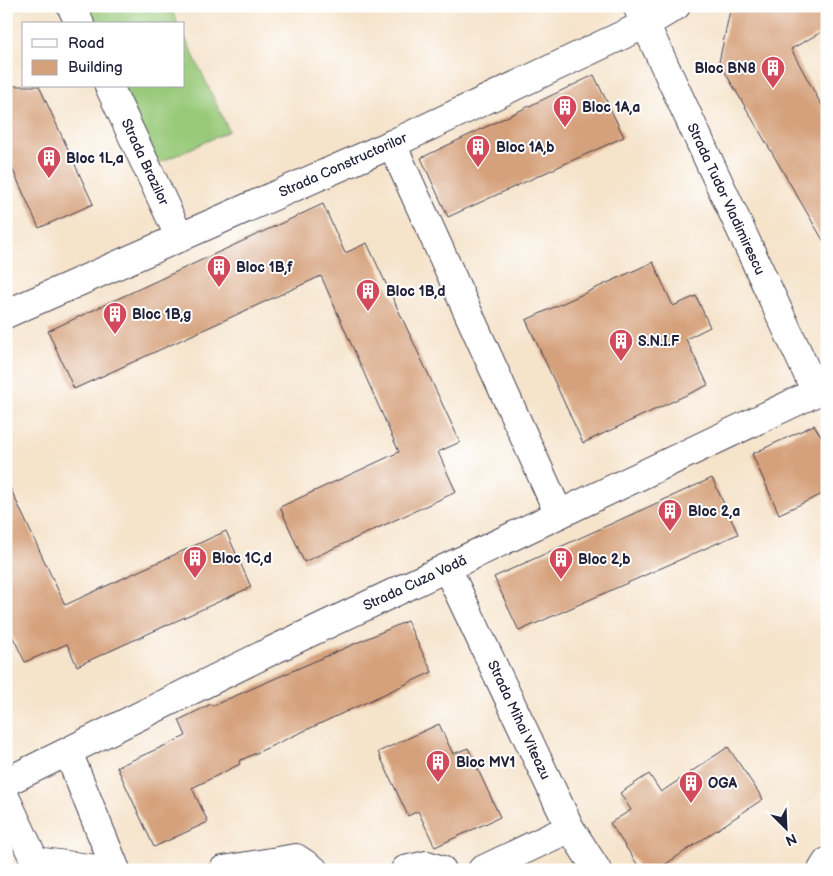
<svg xmlns="http://www.w3.org/2000/svg" width="833" height="876" viewBox="0 0 833 876" font-family="'Balsamiq Sans',sans-serif">
	<style>
		.pitch { fill: #98c979; stroke: #5d765a }
		.building { fill: #d5a17b }
		.lines { fill: none; stroke-linecap: round; stroke-linejoin: round }
		.minor-casing { stroke: #423f50; stroke-width: 30 }
		.minor { stroke: #fff; stroke-width: 28 }
		.labels { text-anchor: middle; dominant-baseline: central; stroke-width: 4; stroke-linejoin: round; paint-order: stroke }
		.poi-label { font-size: 14px; font-weight: bold; fill: #22223b; stroke: #fff; text-anchor: start }
		.street-label { font-size: 14px; fill: #22223b; stroke: #fff }
	</style>
	<rect width="100%" height="100%" fill="#fff"/>
	<filter id="ink" filterUnits="userSpaceOnUse"><feTurbulence type="fractalNoise" baseFrequency=".02" numOctaves="2"/><feDisplacementMap in="SourceGraphic" scale="10" xChannelSelector="R" yChannelSelector="G"/><feConvolveMatrix kernelMatrix="1 2 1 2 8 2 1 2 1" color-interpolation-filters="sRGB"/></filter>
	<filter id="wash" filterUnits="userSpaceOnUse"><feTurbulence type="fractalNoise" baseFrequency=".0096" numOctaves="4" result="noise"/><feDisplacementMap in="SourceGraphic" scale="20" xChannelSelector="R" yChannelSelector="G"/><feGaussianBlur stdDeviation="1.12" result="paint"/><feColorMatrix in="noise" values="0 0 0 0 0 0 0 0 0 0 0 0 0 0 0 0 0 1.4 0 .05"/><feComposite in="paint" operator="in"/></filter>
	<g filter="url(#wash)">
		<rect width="100%" height="100%" fill="#f5e3ca"/>
		<g class="pitch">
			<path d="M 85,6 L 170,6 L 178,24 L 93,24 Z"/>
			<path d="M 184,35 L 229,131 L 159,163 L 123,86 L 184,86 Z"/>
		</g>
		<g id="blocks">
			<g class="building">
				<path d="M 731,6 L 827,6 L 827,29 L 791,49 L 827,115 L 827,247 L 719,62 Z"/>
				<path d="M 594,75 L 624,137 L 448,217 L 421,158 Z"/>
				<path d="M 6,86 L 39,86 L 93,204 L 39,228 L 6,155 Z"/>
				<path d="M 323,204 L 345,253 L 367,243 L 460,442 L 438,452 L 456,492 L 304,562 L 280,507 L 399,452 L 321,276 L 74,389 L 48,331 Z"/>
				<path d="M 653,262 L 673,306 L 696,296 L 710,327 L 686,339 L 708,385 L 583,443 L 526,320 Z"/>
				<path d="M 814,425 L 827,446 L 827,492 L 779,514 L 752,454 Z"/>
				<path d="M 712,478 L 738,534 L 519,631 L 494,577 Z"/>
				<path d="M 6,479 L 65,605 L 226,531 L 251,587 L 77,666 L 67,644 L 25,662 L 6,623 Z"/>
				<path d="M 407,621 L 432,672 L 239,761 L 240,764 L 192,788 L 208,822 L 154,847 L 117,767 L 186,736 L 179,720 L 211,704 L 212,706 Z"/>
				<path d="M 439,724 L 453,754 L 468,748 L 500,817 L 435,847 L 418,811 L 408,816 L 378,752 Z"/>
				<path d="M 728,747 L 763,799 L 657,870 L 641,870 L 610,823 L 631,810 L 620,793 L 649,774 L 661,792 Z"/>
			</g>
		</g>
	</g>
	<g filter="url(#ink)">
		<use href="#blocks" fill-opacity="0" stroke="#423f50" stroke-width="1"/>
		<g class="lines">
			<defs>
				<g id="minor">
					<path d="M 71,6 L 80,24"/>
					<path d="M 637,6 L 816,392"/>
					<path d="M 109,86 L 180,238"/>
					<path d="M 392,144 L 559,514"/>
					<path d="M 6,314 L 392,144 L 646,24 L 676,6"/>
					<path d="M 447,568 L 570,828 L 597,870"/>
					<path d="M 68,752 L 116,870"/>
					<path d="M 6,782 L 271,651 L 827,387"/>
					<path d="M 6,799 L 39,870"/>
					<path d="M 35,861 L 104,870"/>
					<path d="M 223,870 L 296,858 L 314,870"/>
					<path d="M 405,870 L 427,865 L 442,870"/>
					<path d="M 482,870 L 570,828"/>
					<path d="M 822,870 L 827,862"/>
				</g>
			</defs>
			<use href="#minor" class="minor-casing"/>
			<use href="#minor" class="minor"/>
		</g>
	</g>
	<defs>
		<symbol id="building-pin" viewBox="-11 -11 22 30"><path d="M0 17L-7.5 6A9.5 9.5 0 1 1 7.5 6Z" fill="#d1495b" stroke="#fff"/><path d="M-4-6H4V6H1V3H-1V6H-4ZM-2.5-4.3h1.7v1.8h-1.7ZM.8-4.3h1.7v1.8H.8ZM-2.5-1h1.7V.8h-1.7ZM.8-1h1.7V.8H.8Z" fill="#fff"/></symbol>
	</defs>
	<g fill-rule="evenodd">
		<use href="#building-pin" x="759" y="54" width="28" height="38"/>
		<use href="#building-pin" x="551" y="93" width="28" height="38"/>
		<use href="#building-pin" x="464" y="133" width="28" height="38"/>
		<use href="#building-pin" x="35" y="144" width="28" height="38"/>
		<use href="#building-pin" x="205" y="253" width="28" height="38"/>
		<use href="#building-pin" x="354" y="277" width="28" height="38"/>
		<use href="#building-pin" x="101" y="300" width="28" height="38"/>
		<use href="#building-pin" x="607" y="327" width="28" height="38"/>
		<use href="#building-pin" x="656" y="497" width="28" height="38"/>
		<use href="#building-pin" x="181" y="544" width="28" height="38"/>
		<use href="#building-pin" x="547" y="545" width="28" height="38"/>
		<use href="#building-pin" x="424" y="748" width="28" height="38"/>
		<use href="#building-pin" x="677" y="769" width="28" height="38"/>
	</g>
	<g class="labels">
		<g class="poi-label">
			<text x="756" y="68" text-anchor="end">Bloc BN8</text>
			<text x="582" y="107">Bloc 1A,a</text>
			<text x="496" y="147">Bloc 1A,b</text>
			<text x="66" y="158">Bloc 1L,a</text>
			<text x="236" y="267">Bloc 1B,f</text>
			<text x="386" y="291">Bloc 1B,d</text>
			<text x="132" y="314">Bloc 1B,g</text>
			<text x="638" y="341">S.N.I.F</text>
			<text x="688" y="511">Bloc 2,a</text>
			<text x="212" y="558">Bloc 1C,d</text>
			<text x="578" y="559">Bloc 2,b</text>
			<text x="456" y="762">Bloc MV1</text>
			<text x="708" y="783">OGA</text>
		</g>
		<g class="street-label">
			<text transform="translate(145 162) rotate(65)">Strada Brazilor</text>
			<text transform="translate(343 165) rotate(-24)">Strada Constructorilor</text>
			<text transform="translate(726 199) rotate(65)">Strada Tudor Vladimirescu</text>
			<text transform="translate(415 583) rotate(-25)">Strada Cuza Vodă</text>
			<text transform="translate(519 720) rotate(65)">Strada Mihai Viteazu</text>
		</g>
	</g>
	<rect width="833" height="876" fill="none" stroke="#fff" stroke-width="25"/>
	<rect x="22" y="22" width="162" height="65" fill="#ffffff" stroke="#a7a7b1"/>
	<rect x="32" y="39" width="25" height="8" fill="#ffffff" stroke="#a7a7b1"/>
	<text x="68" y="48" font-size="15" fill="#22223b">Road</text>
	<rect x="32" y="60" width="25" height="15" fill="#d5a17b" stroke="#a7a7b1"/>
	<text x="68" y="72" font-size="15" fill="#22223b">Building</text>
	<g transform="translate(786 828) rotate(156)" stroke="#ffffff" stroke-width="4" paint-order="stroke">
	<path d="M0-4L9 19L0 12L-9 19Z" fill="#22223b"/>
	<text y="-8" font-size="14" font-weight="bold" text-anchor="middle" fill="#22223b">N</text>
	</g>
</svg>
